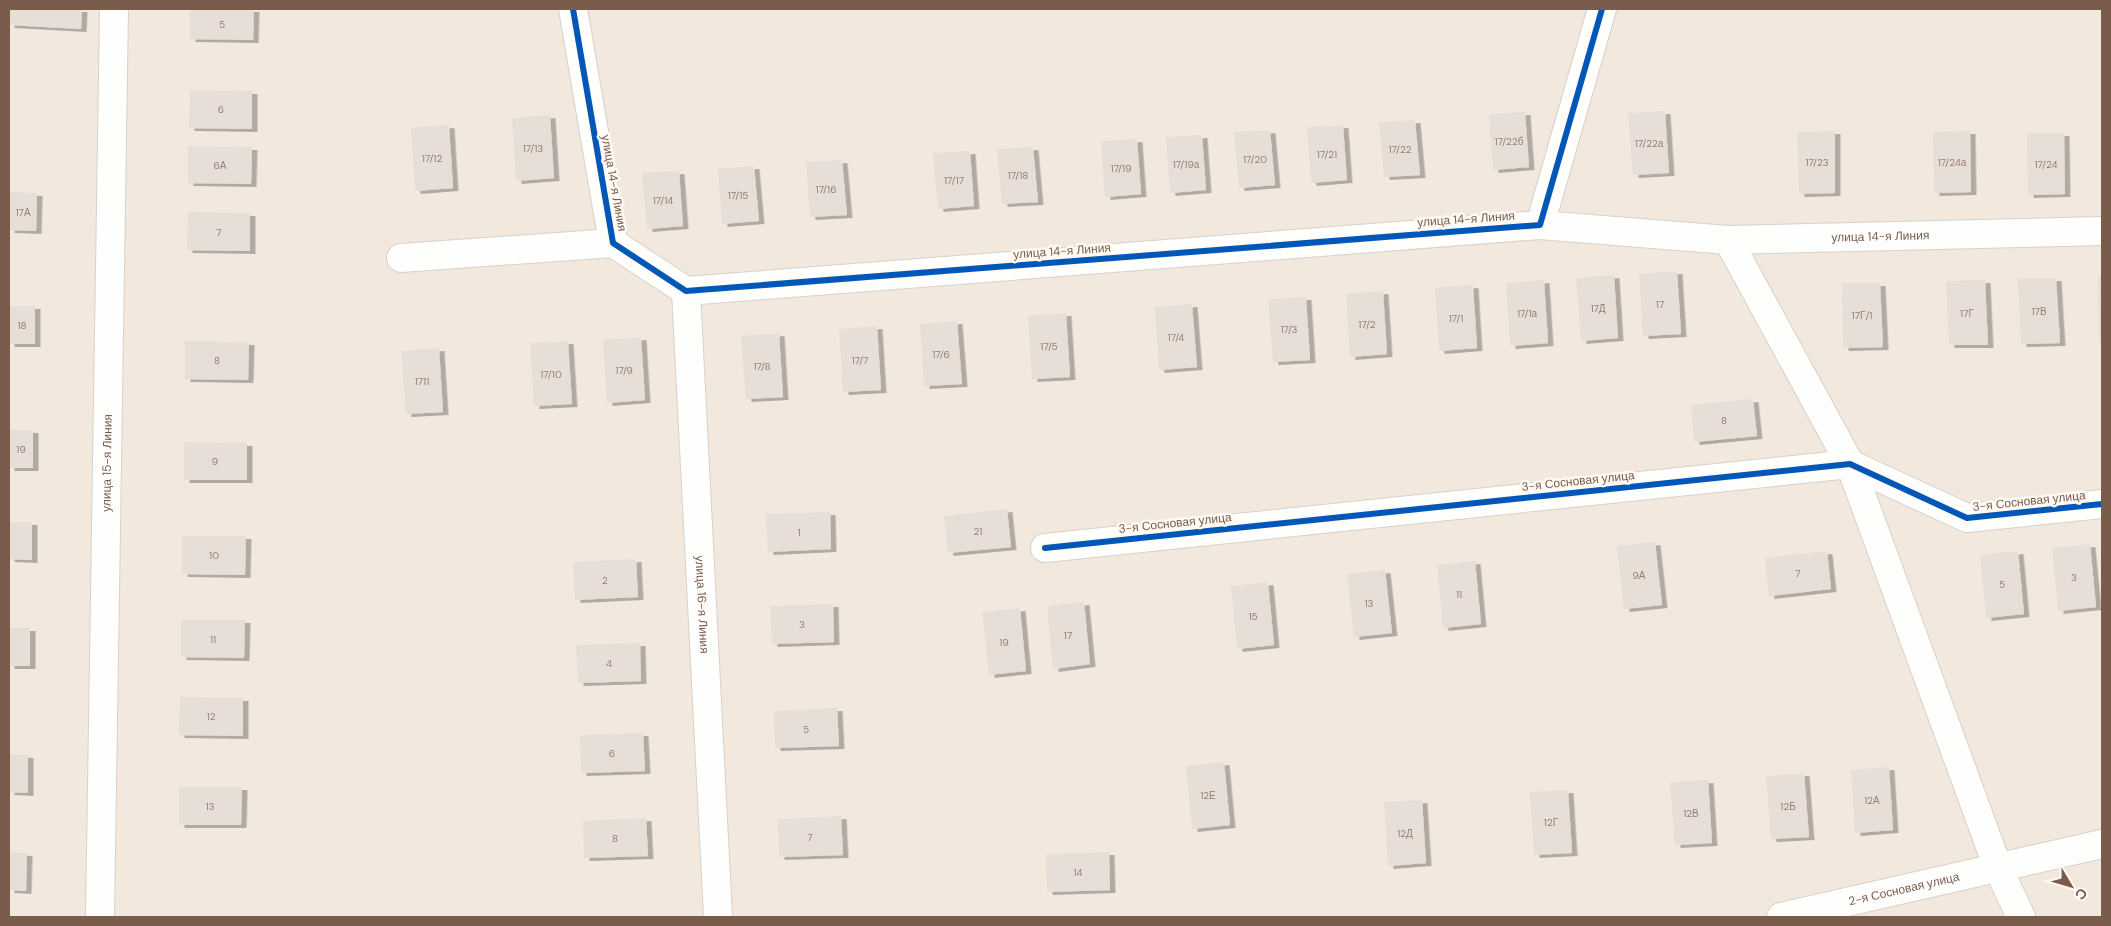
<svg xmlns="http://www.w3.org/2000/svg" width="2111" height="926" viewBox="0 0 2111 926" font-family="'DM Sans',sans-serif">
	<style>
		.residential { fill: #f2e8de }
		.building { fill: #e6ded7; filter: url(#shadow) }
		.lines { fill: none; stroke-linecap: round; stroke-linejoin: round }
		.minor-casing { stroke: #d7d1cb; stroke-width: 30 }
		.minor { stroke: #fefefd; stroke-width: 28 }
		.cycleway-casing { stroke: #fffaf3; stroke-width: 9 }
		.cycleway { stroke: #0057b8; stroke-width: 6 }
		.labels { text-anchor: middle; dominant-baseline: central; stroke-width: 5; stroke-linejoin: round; paint-order: stroke }
		.number-label { font-size: 10px; fill: #977e72 }
		.street-label { font-size: 12px; fill: #7a5c4d; stroke: #fffaf3 }
	</style>
	<defs>
		<filter id="shadow"><feDropShadow dx="5.5" dy="3" stdDeviation="0" flood-color="#0004"/></filter>
	</defs>
	<rect width="100%" height="100%" fill="#f9f5f0"/>
	<rect class="residential" x="9" y="9" width="2093" height="908"/>
	<g class="building">
		<path d="M 9,9 L 82,9 L 81,29 L 9,25 Z"/>
		<path d="M 190,9 L 254,9 L 253,40 L 190,39 Z"/>
		<path d="M 190,90 L 252,91 L 252,129 L 189,128 Z"/>
		<path d="M 1665,111 L 1669,173 L 1633,175 L 1628,113 Z"/>
		<path d="M 1525,112 L 1529,167 L 1493,170 L 1489,114 Z"/>
		<path d="M 550,115 L 554,178 L 516,181 L 512,118 Z"/>
		<path d="M 1415,120 L 1420,175 L 1384,177 L 1379,122 Z"/>
		<path d="M 449,125 L 453,188 L 415,191 L 411,128 Z"/>
		<path d="M 1343,125 L 1347,180 L 1311,183 L 1307,127 Z"/>
		<path d="M 1270,130 L 1275,185 L 1239,188 L 1234,132 Z"/>
		<path d="M 1835,131 L 1835,193 L 1799,194 L 1797,132 Z"/>
		<path d="M 1970,131 L 1971,192 L 1934,193 L 1933,132 Z"/>
		<path d="M 2027,133 L 2064,133 L 2065,194 L 2028,195 Z"/>
		<path d="M 1202,135 L 1206,190 L 1170,193 L 1166,137 Z"/>
		<path d="M 1137,139 L 1141,194 L 1105,197 L 1101,141 Z"/>
		<path d="M 188,146 L 252,147 L 251,184 L 188,183 Z"/>
		<path d="M 1033,147 L 1038,202 L 1002,204 L 997,149 Z"/>
		<path d="M 970,151 L 974,206 L 938,209 L 933,153 Z"/>
		<path d="M 842,160 L 847,215 L 810,217 L 806,162 Z"/>
		<path d="M 754,166 L 759,221 L 722,224 L 718,169 Z"/>
		<path d="M 679,171 L 683,226 L 647,229 L 642,173 Z"/>
		<path d="M 9,192 L 37,193 L 36,231 L 9,230 Z"/>
		<path d="M 188,212 L 250,213 L 250,251 L 187,250 Z"/>
		<path d="M 1677,271 L 1681,334 L 1643,336 L 1639,274 Z"/>
		<path d="M 1614,275 L 1618,338 L 1581,341 L 1576,278 Z"/>
		<path d="M 2098,277 L 2102,277 L 2102,342 L 2099,342 Z"/>
		<path d="M 2056,278 L 2060,343 L 2021,344 L 2018,279 Z"/>
		<path d="M 1544,280 L 1548,343 L 1510,346 L 1506,283 Z"/>
		<path d="M 1985,280 L 1988,345 L 1949,345 L 1946,281 Z"/>
		<path d="M 1842,283 L 1880,283 L 1883,347 L 1843,348 Z"/>
		<path d="M 1473,285 L 1477,348 L 1439,351 L 1435,288 Z"/>
		<path d="M 1383,291 L 1387,354 L 1350,357 L 1346,294 Z"/>
		<path d="M 1306,297 L 1310,360 L 1273,362 L 1268,299 Z"/>
		<path d="M 1192,304 L 1197,367 L 1159,370 L 1155,307 Z"/>
		<rect x="9" y="306" width="26" height="38"/>
		<path d="M 1066,313 L 1070,377 L 1032,379 L 1028,316 Z"/>
		<path d="M 957,321 L 962,384 L 924,386 L 920,324 Z"/>
		<path d="M 877,326 L 881,390 L 843,392 L 839,329 Z"/>
		<path d="M 779,333 L 783,397 L 746,399 L 741,336 Z"/>
		<path d="M 641,337 L 645,400 L 607,403 L 603,340 Z"/>
		<path d="M 185,341 L 249,342 L 248,380 L 185,379 Z"/>
		<path d="M 568,341 L 572,404 L 534,406 L 530,343 Z"/>
		<path d="M 439,348 L 443,412 L 406,414 L 401,351 Z"/>
		<path d="M 1753,399 L 1757,436 L 1694,442 L 1691,405 Z"/>
		<rect x="9" y="430" width="24" height="38"/>
		<path d="M 184,442 L 247,443 L 247,480 L 184,480 Z"/>
		<path d="M 1007,509 L 1011,547 L 948,553 L 944,516 Z"/>
		<path d="M 830,512 L 831,549 L 768,552 L 766,514 Z"/>
		<path d="M 9,522 L 32,522 L 32,560 L 9,559 Z"/>
		<path d="M 182,536 L 246,536 L 245,575 L 182,574 Z"/>
		<path d="M 1655,542 L 1662,605 L 1624,609 L 1617,546 Z"/>
		<path d="M 2090,544 L 2096,607 L 2058,611 L 2052,548 Z"/>
		<path d="M 1827,551 L 1831,589 L 1769,596 L 1765,558 Z"/>
		<path d="M 2018,551 L 2024,614 L 1986,618 L 1980,555 Z"/>
		<path d="M 636,559 L 638,597 L 575,600 L 573,562 Z"/>
		<path d="M 1475,561 L 1481,624 L 1443,628 L 1437,565 Z"/>
		<path d="M 1385,570 L 1392,633 L 1354,637 L 1347,574 Z"/>
		<path d="M 1268,582 L 1274,645 L 1237,649 L 1231,586 Z"/>
		<path d="M 1084,602 L 1090,664 L 1053,669 L 1047,606 Z"/>
		<path d="M 833,604 L 834,642 L 772,644 L 770,606 Z"/>
		<path d="M 1020,608 L 1026,671 L 989,675 L 982,612 Z"/>
		<path d="M 181,620 L 245,620 L 244,658 L 181,657 Z"/>
		<rect x="9" y="628" width="21" height="38"/>
		<path d="M 640,643 L 641,681 L 578,683 L 576,645 Z"/>
		<path d="M 180,697 L 243,698 L 243,736 L 179,735 Z"/>
		<path d="M 837,708 L 839,746 L 775,748 L 774,711 Z"/>
		<path d="M 643,733 L 645,771 L 581,773 L 580,735 Z"/>
		<path d="M 9,754 L 28,755 L 28,793 L 9,792 Z"/>
		<path d="M 1224,762 L 1230,825 L 1192,829 L 1186,766 Z"/>
		<path d="M 1889,767 L 1893,830 L 1855,833 L 1851,770 Z"/>
		<path d="M 1804,773 L 1809,837 L 1771,839 L 1766,776 Z"/>
		<path d="M 1708,780 L 1712,843 L 1675,845 L 1670,782 Z"/>
		<path d="M 179,787 L 242,787 L 241,825 L 179,825 Z"/>
		<path d="M 1568,790 L 1572,853 L 1534,855 L 1530,792 Z"/>
		<path d="M 1422,800 L 1426,863 L 1388,866 L 1384,802 Z"/>
		<path d="M 841,816 L 843,855 L 779,857 L 778,819 Z"/>
		<path d="M 646,818 L 648,856 L 584,858 L 583,821 Z"/>
		<path d="M 9,852 L 27,853 L 26,891 L 9,890 Z"/>
		<path d="M 1109,852 L 1110,890 L 1047,892 L 1046,854 Z"/>
	</g>
	<g class="lines">
		<defs>
			<g id="minor">
				<path d="M 573,9 L 613,243 L 686,291 L 1540,225 L 1602,9"/>
				<path id="s1" d="M 1540,225 L 1728,240 L 2102,231"/>
				<path d="M 1728,240 L 1850,464 L 1998,868 L 2021,917"/>
				<path d="M 401,258 L 613,243"/>
				<path id="s2" d="M 686,291 L 718,917"/>
				<path d="M 1045,548 L 1850,464 L 1967,518 L 2102,504"/>
				<path id="s3" d="M 100,917 L 114,9"/>
				<path id="s4" d="M 1781,917 L 2102,844"/>
			</g>
		</defs>
		<use href="#minor" class="minor-casing"/>
		<use href="#minor" class="minor"/>
		<defs>
			<g id="cycleway">
				<path d="M 573,9 L 613,243 L 686,291 L 1540,225 L 1602,9"/>
				<path d="M 1045,548 L 1850,464 L 1967,518 L 2102,504"/>
			</g>
		</defs>
		<use href="#cycleway" class="cycleway-casing"/>
		<use href="#cycleway" class="cycleway"/>
	</g>
	<g class="labels">
		<g class="number-label">
			<text x="222" y="24">5</text>
			<text x="221" y="109">6</text>
			<text x="1509" y="141">17/22б</text>
			<text x="1649" y="143">17/22а</text>
			<text x="533" y="148">17/13</text>
			<text x="1400" y="149">17/22</text>
			<text x="1327" y="154">17/21</text>
			<text x="432" y="158">17/12</text>
			<text x="1255" y="159">17/20</text>
			<text x="1817" y="162">17/23</text>
			<text x="1952" y="162">17/24а</text>
			<text x="1186" y="164">17/19а</text>
			<text x="2046" y="164">17/24</text>
			<text x="220" y="165">6А</text>
			<text x="1121" y="168">17/19</text>
			<text x="1018" y="175">17/18</text>
			<text x="954" y="180">17/17</text>
			<text x="826" y="189">17/16</text>
			<text x="738" y="195">17/15</text>
			<text x="663" y="200">17/14</text>
			<text x="23" y="212">17А</text>
			<text x="219" y="232">7</text>
			<text x="1660" y="304">17</text>
			<text x="1598" y="308">17Д</text>
			<text x="2039" y="311">17В</text>
			<text x="1527" y="313">17/1а</text>
			<text x="1967" y="313">17Г</text>
			<text x="1862" y="315">17Г/1</text>
			<text x="1456" y="318">17/1</text>
			<text x="1367" y="324">17/2</text>
			<text x="22" y="325">18</text>
			<text x="1289" y="329">17/3</text>
			<text x="1176" y="337">17/4</text>
			<text x="1049" y="346">17/5</text>
			<text x="941" y="354">17/6</text>
			<text x="217" y="360">8</text>
			<text x="860" y="360">17/7</text>
			<text x="762" y="366">17/8</text>
			<text x="624" y="370">17/9</text>
			<text x="551" y="374">17/10</text>
			<text x="422" y="381">1711</text>
			<text x="1724" y="420">8</text>
			<text x="21" y="449">19</text>
			<text x="215" y="461">9</text>
			<text x="978" y="531">21</text>
			<text x="799" y="532">1</text>
			<text x="214" y="555">10</text>
			<text x="1798" y="573">7</text>
			<text x="1639" y="575">9А</text>
			<text x="2074" y="577">3</text>
			<text x="605" y="580">2</text>
			<text x="2002" y="584">5</text>
			<text x="1459" y="594">11</text>
			<text x="1369" y="603">13</text>
			<text x="1253" y="616">15</text>
			<text x="802" y="624">3</text>
			<text x="1068" y="635">17</text>
			<text x="213" y="639">11</text>
			<text x="1004" y="642">19</text>
			<text x="609" y="663">4</text>
			<text x="211" y="716">12</text>
			<text x="806" y="729">5</text>
			<text x="612" y="753">6</text>
			<text x="1208" y="795">12Е</text>
			<text x="1872" y="800">12А</text>
			<text x="210" y="806">13</text>
			<text x="1788" y="806">12Б</text>
			<text x="1691" y="813">12В</text>
			<text x="1551" y="822">12Г</text>
			<text x="1405" y="833">12Д</text>
			<text x="810" y="837">7</text>
			<text x="615" y="838">8</text>
			<text x="1078" y="872">14</text>
		</g>
		<g class="street-label">
			<text transform="translate(614 183) rotate(80)">улица 14-я Линия</text>
			<text transform="translate(1466 219) rotate(-4)">улица 14-я Линия</text>
			<text stroke="none"><textPath href="#s1" startOffset="341">улица 14-я Линия</textPath></text>
			<text transform="translate(1062 251) rotate(-4)">улица 14-я Линия</text>
			<text stroke="none"><textPath href="#s3" startOffset="454">улица 15-я Линия</textPath></text>
			<text transform="translate(1578 481) rotate(-6)">3-я Сосновая улица</text>
			<text transform="translate(2029 501) rotate(-6)">3-я Сосновая улица</text>
			<text transform="translate(1175 523) rotate(-6)">3-я Сосновая улица</text>
			<text stroke="none"><textPath href="#s2" startOffset="314">улица 16-я Линия</textPath></text>
			<text stroke="none"><textPath href="#s4" startOffset="126">2-я Сосновая улица</textPath></text>
		</g>
	</g>
	<rect width="2111" height="926" fill="none" stroke="#7a5c4d" stroke-width="20"/>
	<g transform="translate(2071 886) rotate(128)" stroke="#fffaf3" stroke-width="4" paint-order="stroke">
	<path d="M0-4L9 19L0 12L-9 19Z" fill="#7a5c4d"/>
	<text y="-8" font-size="14" font-weight="bold" text-anchor="middle" fill="#7a5c4d">С</text>
	</g>
</svg>
